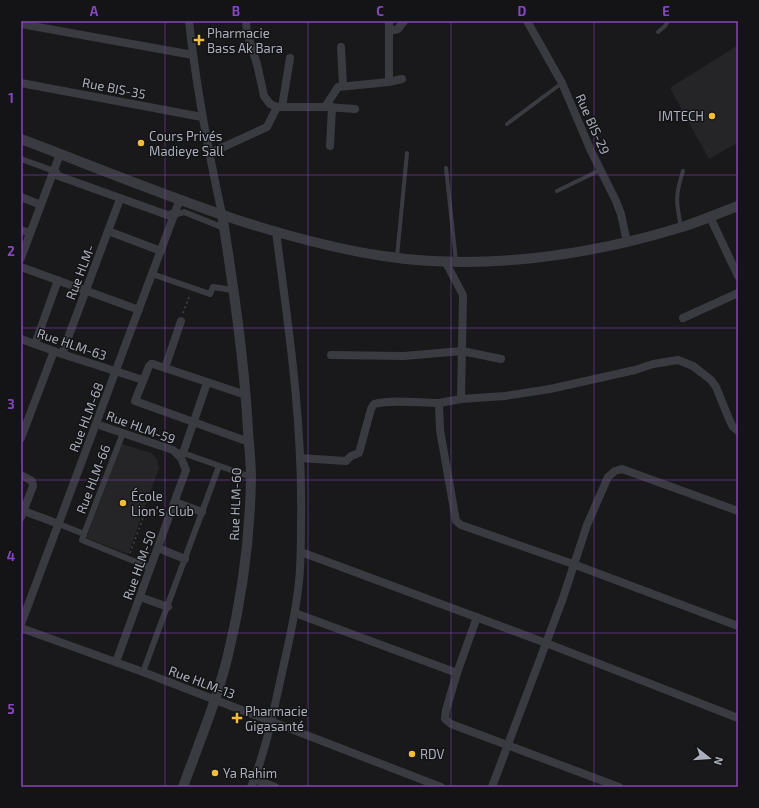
<svg xmlns="http://www.w3.org/2000/svg" width="759" height="808" viewBox="0 0 759 808" font-family="'Exo 2',sans-serif">
	<style>
		.built { fill: #252528 }
		.lines { fill: none; stroke-linecap: round; stroke-linejoin: round }
		.path { stroke: #404247; stroke-width: 1.5; stroke-dasharray: 2 3; stroke-linecap: butt }
		.service { stroke: #3a3b40; stroke-width: 4 }
		.pedestrian { stroke: #3a3b40; stroke-width: 6 }
		.minor { stroke: #3a3b40; stroke-width: 8 }
		.tertiary { stroke: #3a3b40; stroke-width: 10 }
		.grid { fill: none; stroke: #8546be; stroke-width: 1; stroke-opacity: 0.55 }
		.poi-dot { fill: #f3bd3a; stroke: #141416; stroke-width: 1.5 }
		.labels { text-anchor: middle; dominant-baseline: central; stroke-width: 3; stroke-linejoin: round; paint-order: stroke }
		.poi-label { font-size: 13px; fill: #abafbb; stroke: #141416; text-anchor: start }
		.street-label { font-size: 13px; fill: #abafbb; stroke: #141416 }
		.neatline { fill: none; stroke: #8546be; stroke-width: 1.5 }
		.grid-label { font-size: 13px; text-anchor: middle; font-weight: bold; fill: #8546be }
	</style>
	<rect width="100%" height="100%" fill="#19191b"/>
	<g class="built">
		<path d="M 738,45 L 738,148 L 735,144 L 709,159 L 670,88 Z"/>
		<path d="M 122,444 L 151,453 L 157,459 L 159,468 L 128,554 L 86,538 Z"/>
	</g>
	<g class="lines">
		<g class="path">
			<path d="M 183,313 L 190,294"/>
			<path d="M 130,553 L 146,510 L 162,515"/>
		</g>
		<g class="service">
			<path d="M 658,32 L 665,26 L 668,21"/>
			<path d="M 507,124 L 562,83"/>
			<path d="M 446,168 L 456,261"/>
			<path d="M 557,191 L 600,170"/>
			<path d="M 681,227 C 676,202 675,196 683,171"/>
			<path d="M 397,257 L 407,153"/>
		</g>
		<g class="pedestrian">
			<path d="M 21,159 L 57,172"/>
			<path d="M 171,213 L 175,215 L 184,212 L 224,228"/>
			<path d="M 152,274 L 210,294 L 213,287 L 233,290"/>
			<path d="M 180,452 L 251,477"/>
			<path d="M 59,524 L 84,534 L 82,540 L 151,568"/>
			<path d="M 84,534 L 123,433"/>
			<path d="M 143,672 L 219,466"/>
		</g>
		<g class="minor">
			<path d="M 189,21 C 196,86 208,150 222,214"/>
			<path d="M 246,21 L 247,33 L 257,64 L 264,96 L 270,104 L 277,107"/>
			<path d="M 527,21 L 562,83 L 591,151 L 616,201 L 621,214 L 627,242"/>
			<path d="M 21,24 L 193,55"/>
			<path d="M 390,31 L 398,29 L 404,21"/>
			<path d="M 341,47 L 343,86"/>
			<path d="M 389,82 L 402,79"/>
			<path d="M 21,83 L 202,117"/>
			<path d="M 282,107 L 290,58"/>
			<path d="M 326,107 L 355,109"/>
			<path d="M 330,146 L 332,107"/>
			<path d="M 208,154 L 267,127 L 277,107 L 325,107 L 338,87 L 389,82 L 389,21"/>
			<path d="M 53,174 L 173,217"/>
			<path d="M 21,197 L 41,205"/>
			<path d="M 710,217 L 738,276"/>
			<path d="M 21,230 L 30,233"/>
			<path d="M 108,231 L 161,251"/>
			<path d="M 21,258 L 60,154"/>
			<path d="M 445,261 L 463,295 L 461,399 L 439,403 L 440,430 L 456,521 L 461,525 L 573,564 L 738,626"/>
			<path d="M 21,267 L 139,310"/>
			<path d="M 683,318 L 738,293"/>
			<path d="M 21,339 L 62,354 L 143,380"/>
			<path d="M 35,344 L 58,280"/>
			<path d="M 62,354 L 120,199"/>
			<path d="M 331,355 L 404,356 L 462,351 L 501,359"/>
			<path d="M 165,368 L 181,321"/>
			<path d="M 246,395 L 153,364 L 151,364 L 149,366 L 135,401 L 249,442"/>
			<path d="M 461,399 L 505,396 L 550,389 L 635,370 L 653,364 L 678,360 L 693,366 L 711,380 L 716,387 L 729,419 L 733,427 L 738,431"/>
			<path d="M 96,424 L 173,450 L 181,458 L 186,470 L 116,662"/>
			<path d="M 21,438 L 54,351"/>
			<path d="M 183,453 L 207,383"/>
			<path d="M 300,458 L 346,461 L 351,456 L 359,453 L 371,409 L 374,404 C 393,399 419,403 439,403"/>
			<path d="M 21,475 L 32,481 L 33,486 L 21,517"/>
			<path d="M 175,502 L 202,512"/>
			<path d="M 21,510 L 59,524"/>
			<path d="M 158,548 L 185,559"/>
			<path d="M 301,552 L 546,643 L 738,718"/>
			<path d="M 140,597 L 168,607"/>
			<path d="M 295,613 L 457,673"/>
			<path d="M 477,617 L 457,673 L 446,710 L 445,719 L 451,724 L 619,787"/>
			<path d="M 21,624 L 180,199"/>
			<path d="M 21,628 L 143,672 L 441,787"/>
			<path d="M 254,779 L 275,787"/>
			<path d="M 251,787 C 265,753 272,718 280,682 C 287,649 296,615 299,581 C 301,562 301,543 301,524 C 303,425 289,330 276,232"/>
			<path d="M 492,787 L 563,598 L 587,525 L 608,477 L 615,471 L 622,469 L 738,511"/>
		</g>
		<g class="tertiary">
			<path d="M 21,139 C 138,183 259,237 383,256 C 481,271 588,256 682,227 C 701,221 719,213 738,206"/>
			<path d="M 183,787 C 199,743 217,700 228,655 C 242,598 250,538 251,478 C 251,462 249,446 248,430 C 244,357 233,285 222,214"/>
		</g>
	</g>
	<path class="grid" d="M 165,21 L 165,787M 308,21 L 308,787M 451,21 L 451,787M 594,21 L 594,787M 21,175 L 738,175M 21,328 L 738,328M 21,480 L 738,480M 21,633 L 738,633"/>
	<g class="poi-dot">
		<path d="M197 34h4v4h4v4h-4v4h-4v-4h-4v-4h4z"/>
		<circle cx="712" cy="116" r="4"/>
		<circle cx="141" cy="143" r="4"/>
		<circle cx="123" cy="503" r="4"/>
		<path d="M235 712h4v4h4v4h-4v4h-4v-4h-4v-4h4z"/>
		<circle cx="412" cy="754" r="4"/>
		<circle cx="215" cy="773" r="4"/>
	</g>
	<g class="labels">
		<g class="poi-label">
			<text x="207" y="33">Pharmacie<tspan x="207" dy="15">Bass Ak Bara</tspan></text>
			<text x="704" y="116" text-anchor="end">IMTECH</text>
			<text x="149" y="136">Cours Privés<tspan x="149" dy="15">Madieye Sall</tspan></text>
			<text x="131" y="496">École<tspan x="131" dy="15">Lion's Club</tspan></text>
			<text x="245" y="711">Pharmacie<tspan x="245" dy="15">Gigasanté</tspan></text>
			<text x="420" y="754">RDV</text>
			<text x="223" y="773">Ya Rahim</text>
		</g>
		<g class="street-label">
			<text transform="translate(114 88) rotate(11)">Rue BIS-35</text>
			<text transform="translate(593 124) rotate(66)">Rue BIS-29</text>
			<text transform="translate(80 272) rotate(-69)">Rue HLM-</text>
			<text transform="translate(72 344) rotate(19)">Rue HLM-63</text>
			<text transform="translate(86 417) rotate(-69)">Rue HLM-68</text>
			<text transform="translate(141 427) rotate(20)">Rue HLM-59</text>
			<text transform="translate(93 479) rotate(-69)">Rue HLM-66</text>
			<text transform="translate(235 504) rotate(-88)">Rue HLM-60</text>
			<text transform="translate(139 565) rotate(-70)">Rue HLM-50</text>
			<text transform="translate(202 682) rotate(21)">Rue HLM-13</text>
		</g>
	</g>
	<rect width="759" height="808" fill="none" stroke="#141416" stroke-width="44"/>
	<g transform="translate(709 758) rotate(107)" stroke="#141416" stroke-width="3" paint-order="stroke">
	<path d="M0-3L7 15L0 10L-7 15Z" fill="#abafbb"/>
	<text y="-6" font-size="11" font-weight="bold" text-anchor="middle" fill="#abafbb">N</text>
	</g>
	<rect x="22" y="22" width="715" height="764" class="neatline"/>
	<g class="grid-label">
		<text x="94" y="16">A</text>
		<text x="236" y="16">B</text>
		<text x="380" y="16">C</text>
		<text x="522" y="16">D</text>
		<text x="666" y="16">E</text>
		<text x="11" y="103">1</text>
		<text x="11" y="256">2</text>
		<text x="11" y="409">3</text>
		<text x="11" y="561">4</text>
		<text x="11" y="714">5</text>
	</g>
</svg>
